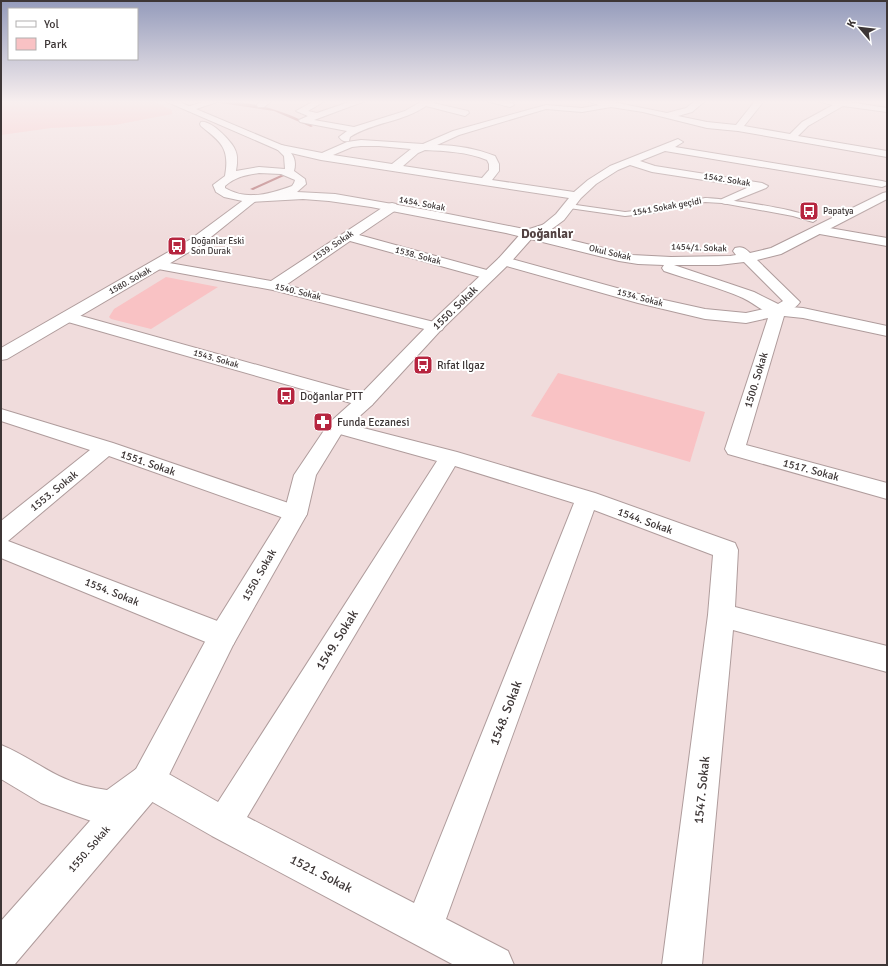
<svg xmlns="http://www.w3.org/2000/svg" width="888" height="966" viewBox="0 0 888 966" font-family="Signika,sans-serif">
	<style>
		.green { fill: #f9c2c4 }
		.lines { fill: none; stroke-linecap: round; stroke-linejoin: round }
		.stream { fill: #b67577; fill-rule: evenodd }
		.service-casing { stroke: #af9c9c; stroke-width: 2 }
		.minor-casing { stroke: #af9c9c; stroke-width: 2 }
		.tertiary-casing { stroke: #af9c9c; stroke-width: 2 }
		.secondary-casing { stroke: #af9c9c; stroke-width: 2 }
		.service { fill: #fff; fill-rule: evenodd }
		.minor { fill: #fff; fill-rule: evenodd }
		.tertiary { fill: #fff; fill-rule: evenodd }
		.secondary { fill: #fff; fill-rule: evenodd }
		.labels { text-anchor: middle; dominant-baseline: central; stroke-width: 4; stroke-linejoin: round; paint-order: stroke }
		.far-street-label { font-size: 9px; fill: #3d3636; stroke: #fff }
		.far-poi-label { font-size: 9px; fill: #3d3636; stroke: #fff; text-anchor: start }
		.street-label { font-size: 11px; fill: #3d3636; stroke: #fff }
		.poi-label { font-size: 11px; fill: #3d3636; stroke: #fff; text-anchor: start }
		.far-district-label { font-size: 13px; font-weight: bold; fill: #524242; stroke: #fff }
		.near-street-label { font-size: 13px; fill: #3d3636; stroke: #fff }
	</style>
	<rect width="100%" height="100%" fill="#f0dcdc"/>
	<g class="green">
		<path d="M 1,101 L 153,101 L 172,110 L 172,114 L 115,125 L 51,128 L 1,135 Z"/>
		<path d="M 166,277 L 218,287 L 151,329 L 111,319 L 109,317 L 114,309 Z"/>
		<path d="M 558,373 L 705,412 L 690,462 L 531,416 Z"/>
	</g>
	<g class="lines">
		<g class="stream">
			<path d="M 219,101 C 252,101 284,110 313,126 L 311,127 L 274,111 L 220,103 Z"/>
			<path d="M 281,175 L 284,176 L 253,190 L 250,189 Z"/>
		</g>
		<defs>
			<path id="service" d="M 705,198 C 726,199 802,209 816,220 L 813,222 L 793,216 L 722,203 L 705,202 L 652,213 L 625,216 L 569,208 L 566,206 L 569,204 L 625,212 L 652,209 Z"/>
			<g id="minor">
				<path d="M 206,101 L 220,101 L 190,111 L 186,109 L 187,107 Z"/>
				<path d="M 261,101 L 272,101 L 264,107 L 258,107 L 257,105 Z"/>
				<path d="M 314,101 L 325,101 L 308,111 L 317,113 L 352,101 L 365,101 L 314,120 L 354,127 L 405,111 L 422,101 L 433,101 L 433,103 L 468,111 L 469,113 L 465,116 L 426,106 C 403,122 373,122 350,137 L 349,141 C 344,142 342,141 339,137 L 347,131 L 300,122 L 299,120 L 308,116 L 296,111 Z"/>
				<path d="M 486,101 L 504,101 L 513,103 L 514,105 L 510,107 Z"/>
				<path d="M 587,101 L 608,101 L 667,113 L 686,108 L 695,101 L 705,101 L 692,112 L 678,116 L 707,122 L 736,125 L 755,101 L 764,101 L 744,126 L 790,134 L 802,122 L 833,105 L 817,101 L 842,101 L 887,108 L 887,112 L 843,106 L 808,126 L 798,136 L 887,151 L 887,157 L 738,131 L 707,128 L 643,112 L 611,107 L 582,112 L 546,109 L 459,135 L 437,145 C 457,145 477,149 495,156 L 499,164 L 499,171 L 492,180 L 574,192 L 588,180 L 610,166 L 678,139 L 683,142 L 675,147 L 882,181 L 886,182 L 887,185 L 882,187 L 665,151 L 640,161 L 655,166 L 762,183 L 768,186 L 766,188 L 726,204 L 722,203 L 720,201 L 722,199 L 749,187 L 652,172 L 630,165 L 618,170 L 596,184 L 581,198 L 564,220 L 549,231 L 541,231 L 539,228 L 556,214 L 569,198 L 321,160 L 278,150 L 276,148 L 281,145 L 322,153 L 347,142 L 361,140 L 423,144 L 453,131 L 546,105 L 582,108 L 599,105 ZM 361,146 L 379,146 L 411,149 L 392,164 L 333,155 L 352,147 ZM 425,150 C 446,151 467,152 487,160 L 489,164 L 489,170 L 482,178 L 403,166 L 418,153 Z"/>
				<path d="M 392,203 L 396,204 L 398,207 L 396,210 L 359,235 L 494,272 L 496,275 L 494,278 L 489,279 L 484,278 L 350,241 L 286,285 L 442,324 L 444,327 L 442,330 L 436,332 L 273,290 L 158,269 L 153,268 L 151,265 L 153,262 L 158,261 L 271,281 L 388,204 Z"/>
				<path d="M 818,226 L 887,238 L 887,246 L 814,233 L 812,230 L 814,227 Z"/>
				<path d="M 504,257 L 646,296 L 705,309 L 746,313 L 778,306 L 803,308 L 887,326 L 887,336 L 803,318 L 784,316 L 746,445 L 887,483 L 887,499 L 728,454 L 725,449 L 768,318 L 746,323 L 705,319 L 638,303 L 499,264 L 497,261 L 499,258 Z"/>
				<path d="M 67,312 L 372,397 L 374,401 L 372,405 L 365,407 L 358,405 L 61,320 L 59,317 L 61,314 Z"/>
				<path d="M 1,409 L 113,443 L 303,508 L 307,514 L 303,520 L 295,522 L 109,456 L 8,541 L 233,627 L 237,636 L 233,645 L 223,648 L 213,645 L 1,558 L 1,521 L 90,450 L 1,421 Z"/>
				<path d="M 336,421 L 457,452 L 595,493 L 735,543 L 738,550 L 735,607 L 887,646 L 887,672 L 733,630 L 702,965 L 662,965 L 708,615 L 713,555 L 594,510 L 446,919 L 508,951 L 514,965 L 454,965 L 212,836 L 149,800 L 123,820 L 111,825 L 94,822 L 41,803 L 1,779 L 1,745 C 21,753 39,766 59,776 C 73,783 91,788 107,790 L 136,769 L 148,765 L 160,769 L 218,802 L 437,461 L 329,431 L 326,427 L 329,423 ZM 455,466 L 574,503 L 414,903 L 247,817 Z"/>
			</g>
			<g id="tertiary">
				<path d="M 253,195 L 257,196 L 259,198 L 257,200 L 201,245 L 7,359 L 1,360 L 1,348 L 191,239 L 249,196 Z"/>
				<path d="M 545,224 L 549,225 L 551,228 L 549,231 L 533,237 L 509,264 L 440,331 L 372,405 L 343,431 L 316,475 L 307,514 L 233,645 L 160,793 L 15,964 L 1,965 L 1,921 L 136,769 L 213,627 L 284,513 L 294,475 L 329,423 L 358,397 L 428,325 L 499,258 L 523,231 Z"/>
			</g>
			<path id="secondary" d="M 165,101 L 177,101 L 284,146 C 293,153 297,160 294,171 L 305,179 L 306,184 L 297,192 L 335,194 L 438,212 L 529,230 L 632,255 L 671,257 L 730,256 L 736,255 L 733,251 L 735,248 C 742,246 745,248 750,253 L 771,248 L 883,193 L 887,192 L 887,199 L 781,254 L 757,260 L 800,302 C 796,308 784,316 776,315 C 765,314 754,303 743,298 C 718,287 690,280 664,271 L 662,268 L 664,265 L 638,264 L 619,261 L 506,233 L 371,207 L 329,201 L 303,199 L 247,202 L 224,197 L 216,192 L 213,185 L 225,176 C 230,148 221,142 201,126 L 200,124 L 201,122 C 211,120 233,142 236,152 C 238,158 237,165 236,171 L 259,167 L 285,169 L 284,156 L 278,150 ZM 259,173 L 281,174 L 295,180 L 294,183 L 292,186 C 270,194 247,201 225,188 L 225,186 C 235,177 246,175 259,173 ZM 744,262 L 783,301 L 778,304 L 754,292 L 674,265 L 719,265 Z"/>
		</defs>
		<use href="#service" class="service-casing"/>
		<use href="#minor" class="minor-casing"/>
		<use href="#tertiary" class="tertiary-casing"/>
		<use href="#secondary" class="secondary-casing"/>
		<use href="#service" class="service"/>
		<use href="#minor" class="minor"/>
		<use href="#tertiary" class="tertiary"/>
		<use href="#secondary" class="secondary"/>
	</g>
	<linearGradient id="sky" x2="0" y2="1"><stop stop-color="#949bbb"/><stop offset="0.43" stop-color="#f8efef"/><stop offset="1" stop-color="#f8efef" stop-opacity="0"/></linearGradient>
	<rect width="888" height="237" fill="url(#sky)"/>
	<defs>
		<symbol id="bus-square" viewBox="-11 -11 22 22"><rect x="-9" y="-9" width="18" height="18" rx="4" fill="#b6253f" stroke="#fff"/><path d="M-5-6H5V4H4V6H2V4H-2V6H-4V4H-5ZM-3.5-4V0h7V-4ZM-3.5 1.2v1.5H-2V1.2ZM2 1.2v1.5H3.5V1.2Z" fill="#fff"/></symbol>
		<symbol id="pharmacy-square" viewBox="-11 -11 22 22"><rect x="-9" y="-9" width="18" height="18" rx="4" fill="#b6253f" stroke="#fff"/><path d="M-2-6h4v4h4v4h-4v4h-4v-4h-4v-4h4Z" fill="#fff"/></symbol>
	</defs>
	<g fill-rule="evenodd">
		<use href="#bus-square" x="798" y="200" width="22" height="22"/>
		<use href="#bus-square" x="166" y="235" width="22" height="22"/>
		<use href="#bus-square" x="412" y="354" width="22" height="22"/>
		<use href="#bus-square" x="275" y="385" width="22" height="22"/>
		<use href="#pharmacy-square" x="312" y="411" width="22" height="22"/>
	</g>
	<g class="labels">
		<g class="far-street-label">
			<text transform="translate(727 180) rotate(9)">1542. Sokak</text>
			<text transform="translate(422 204) rotate(11)">1454. Sokak</text>
			<text transform="translate(667 207) rotate(-10)">1541 Sokak geçidi</text>
			<text transform="translate(333 246) rotate(-34)">1539. Sokak</text>
			<text transform="translate(699 248) rotate(2)">1454/1. Sokak</text>
			<text transform="translate(610 253) rotate(13)">Okul Sokak</text>
			<text transform="translate(418 256) rotate(15)">1538. Sokak</text>
			<text transform="translate(130 281) rotate(-29)">1580. Sokak</text>
			<text transform="translate(298 292) rotate(14)">1540. Sokak</text>
			<text transform="translate(640 298) rotate(15)">1534. Sokak</text>
			<text transform="translate(216 359) rotate(16)">1543. Sokak</text>
		</g>
		<g class="far-poi-label">
			<text x="823" y="211">Papatya</text>
			<text x="191" y="241">Doğanlar Eski<tspan x="191" dy="10">Son Durak</tspan></text>
		</g>
		<g class="street-label">
			<text transform="translate(455 308) rotate(-44)">1550. Sokak</text>
			<text transform="translate(756 380) rotate(-73)">1500. Sokak</text>
			<text transform="translate(148 463) rotate(19)">1551. Sokak</text>
			<text transform="translate(811 470) rotate(15)">1517. Sokak</text>
			<text transform="translate(54 491) rotate(-39)">1553. Sokak</text>
			<text transform="translate(645 521) rotate(20)">1544. Sokak</text>
			<text transform="translate(259 575) rotate(-60)">1550. Sokak</text>
			<text transform="translate(112 592) rotate(22)">1554. Sokak</text>
			<text transform="translate(89 849) rotate(-49)">1550. Sokak</text>
		</g>
		<g class="poi-label">
			<text x="437" y="365">Rıfat Ilgaz</text>
			<text x="300" y="396">Doğanlar PTT</text>
			<text x="337" y="422">Funda Eczanesi</text>
		</g>
		<g class="far-district-label">
			<text x="547" y="234">Doğanlar</text>
		</g>
		<g class="near-street-label">
			<text transform="translate(337 640) rotate(-58)">1549. Sokak</text>
			<text transform="translate(506 713) rotate(-69)">1548. Sokak</text>
			<text transform="translate(702 790) rotate(-84)">1547. Sokak</text>
			<text transform="translate(321 874) rotate(27)">1521. Sokak</text>
		</g>
	</g>
	<rect width="888" height="966" fill="none" stroke="#3d3636" stroke-width="4"/>
	<rect x="8" y="8" width="130" height="52" fill="#ffffff" stroke="#b1afaf"/>
	<rect x="16" y="21" width="20" height="6" fill="#ffffff" stroke="#b1afaf"/>
	<text x="44" y="28" font-size="12" fill="#3d3636">Yol</text>
	<rect x="16" y="38" width="20" height="12" fill="#f9c2c4" stroke="#b1afaf"/>
	<text x="44" y="48" font-size="12" fill="#3d3636">Park</text>
	<g transform="translate(860 28) rotate(298)" stroke="#ffffff" stroke-width="3" paint-order="stroke">
	<path d="M0-3L7 15L0 10L-7 15Z" fill="#3d3636"/>
	<text y="-6" font-size="11" font-weight="bold" text-anchor="middle" fill="#3d3636">K</text>
	</g>
</svg>
